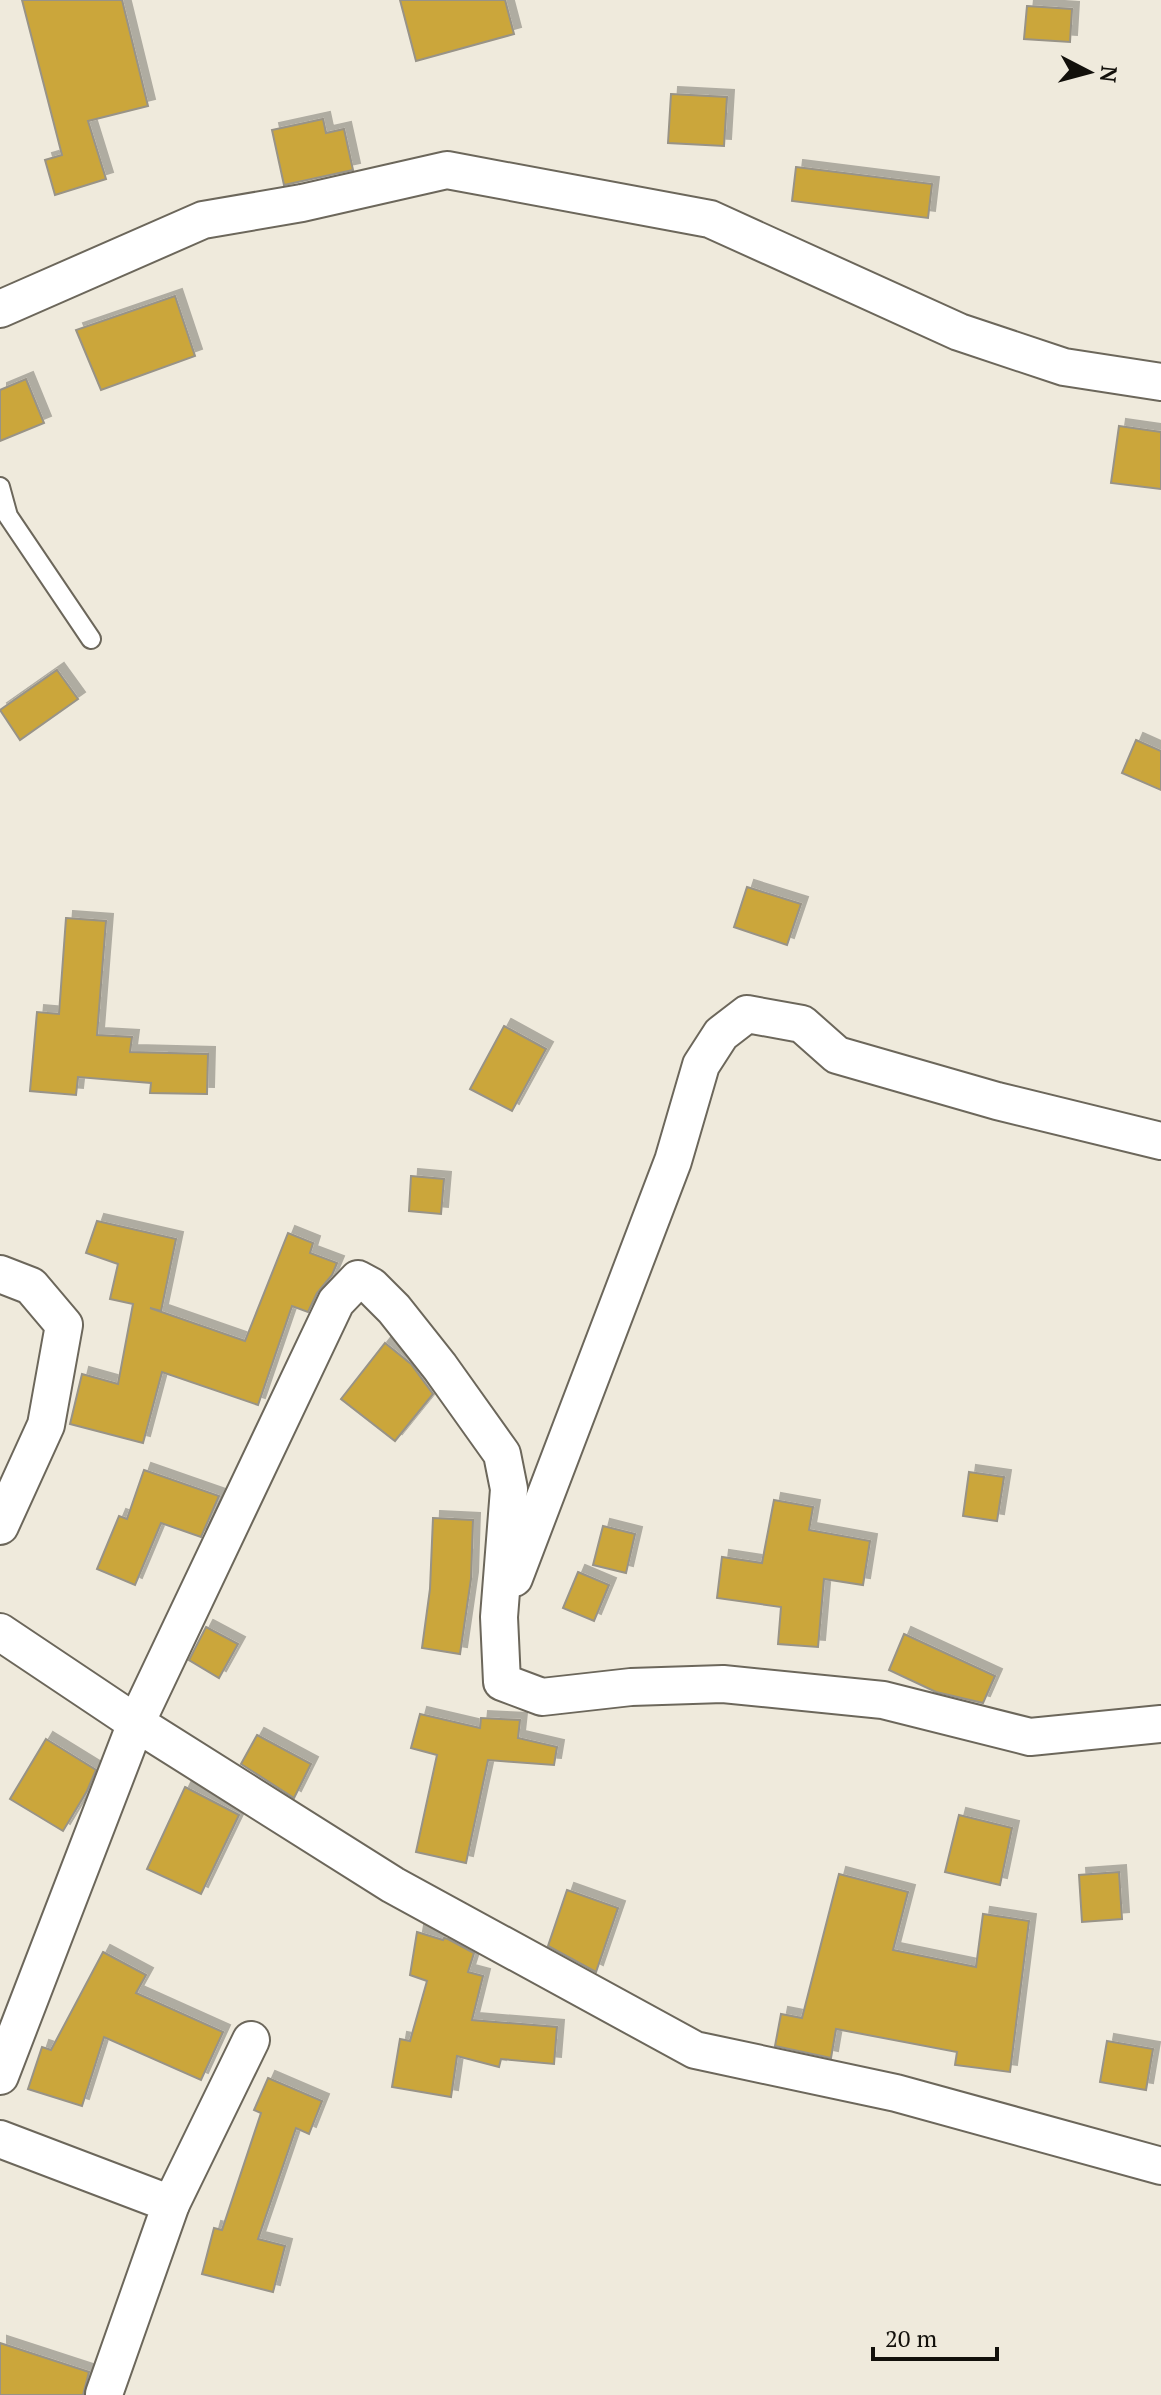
<svg xmlns="http://www.w3.org/2000/svg" width="1161" height="2395" viewBox="0 0 1161 2395" font-family="'PT Serif',serif">
	<style>
		.building { fill: #cba63b; stroke: #989387; stroke-width: 2; filter: url(#shadow) }
		.lines { fill: none; stroke-linecap: round; stroke-linejoin: round }
		.service-casing { stroke: #6c675b; stroke-width: 22 }
		.minor-casing { stroke: #6c675b; stroke-width: 40 }
		.service { stroke: #fff; stroke-width: 18 }
		.minor { stroke: #fff; stroke-width: 36 }
	</style>
	<defs>
		<filter id="shadow"><feDropShadow dx="7" dy="-7" stdDeviation="0" flood-color="#0004"/></filter>
	</defs>
	<rect width="100%" height="100%" fill="#efeadc"/>
	<g class="building">
		<path d="M 22,0 L 122,0 L 148,106 L 88,121 L 106,179 L 55,195 L 45,160 L 62,155 Z"/>
		<path d="M 400,0 L 505,0 L 514,34 L 416,61 Z"/>
		<path d="M 1027,6 L 1072,9 L 1070,42 L 1024,39 Z"/>
		<path d="M 671,94 L 727,97 L 724,146 L 668,143 Z"/>
		<path d="M 323,119 L 326,133 L 344,129 L 353,170 L 284,185 L 272,130 Z"/>
		<path d="M 796,167 L 932,184 L 928,218 L 792,201 Z"/>
		<path d="M 175,296 L 195,356 L 101,390 L 76,330 Z"/>
		<path d="M 26,379 L 44,423 L 0,441 L 0,390 Z"/>
		<path d="M 1119,426 L 1161,432 L 1161,489 L 1111,483 Z"/>
		<path d="M 57,670 L 78,699 L 20,740 L 0,710 Z"/>
		<path d="M 1136,740 L 1161,751 L 1161,790 L 1122,773 Z"/>
		<path d="M 747,887 L 801,904 L 787,945 L 734,927 Z"/>
		<path d="M 66,918 L 106,921 L 97,1035 L 132,1037 L 130,1052 L 208,1054 L 207,1094 L 150,1093 L 151,1083 L 78,1077 L 76,1095 L 30,1091 L 37,1012 L 59,1014 Z"/>
		<path d="M 504,1026 L 546,1049 L 512,1111 L 470,1089 Z"/>
		<path d="M 411,1176 L 444,1179 L 441,1214 L 409,1211 Z"/>
		<path d="M 97,1221 L 176,1239 L 161,1311 L 150,1308 L 245,1341 L 288,1233 L 313,1243 L 310,1253 L 337,1263 L 332,1275 L 317,1293 L 308,1312 L 292,1306 L 258,1405 L 162,1372 L 143,1443 L 70,1424 L 82,1374 L 118,1384 L 133,1304 L 110,1299 L 118,1264 L 86,1253 Z"/>
		<path d="M 385,1343 L 411,1364 L 433,1394 L 395,1441 L 341,1399 Z"/>
		<path d="M 144,1470 L 219,1496 L 201,1537 L 161,1523 L 135,1585 L 97,1569 L 119,1516 L 127,1519 Z"/>
		<path d="M 969,1472 L 1004,1477 L 997,1521 L 963,1516 Z"/>
		<path d="M 774,1500 L 813,1507 L 809,1530 L 870,1541 L 863,1585 L 824,1579 L 818,1647 L 778,1644 L 781,1607 L 717,1598 L 722,1557 L 762,1563 Z"/>
		<path d="M 433,1518 L 473,1520 L 471,1579 L 460,1654 L 422,1648 L 430,1589 Z"/>
		<path d="M 603,1526 L 635,1534 L 626,1573 L 593,1565 Z"/>
		<path d="M 578,1572 L 609,1585 L 594,1621 L 563,1608 Z"/>
		<path d="M 206,1627 L 238,1644 L 219,1678 L 189,1660 Z"/>
		<path d="M 904,1634 L 995,1676 L 983,1703 L 936,1692 L 889,1670 Z"/>
		<path d="M 420,1714 L 480,1728 L 481,1718 L 520,1720 L 518,1738 L 557,1747 L 554,1765 L 488,1760 L 466,1863 L 416,1852 L 437,1755 L 411,1748 Z"/>
		<path d="M 257,1735 L 311,1764 L 294,1798 L 241,1764 Z"/>
		<path d="M 46,1739 L 96,1770 L 87,1791 L 63,1831 L 10,1799 Z"/>
		<path d="M 185,1787 L 239,1815 L 201,1894 L 147,1869 Z"/>
		<path d="M 959,1815 L 1012,1828 L 1000,1885 L 945,1872 Z"/>
		<path d="M 1119,1872 L 1122,1919 L 1082,1922 L 1079,1875 Z"/>
		<path d="M 839,1874 L 908,1892 L 893,1950 L 976,1967 L 983,1914 L 1029,1921 L 1010,2072 L 955,2065 L 957,2052 L 836,2029 L 831,2058 L 775,2046 L 781,2014 L 802,2018 Z"/>
		<path d="M 567,1890 L 618,1908 L 596,1972 L 548,1946 Z"/>
		<path d="M 417,1932 L 443,1940 L 444,1938 L 448,1939 L 474,1953 L 468,1972 L 483,1976 L 472,2020 L 557,2027 L 554,2064 L 501,2059 L 499,2067 L 457,2056 L 451,2097 L 392,2087 L 400,2039 L 410,2041 L 427,1981 L 410,1975 Z"/>
		<path d="M 103,1952 L 146,1975 L 136,1993 L 223,2032 L 201,2080 L 104,2037 L 82,2106 L 28,2089 L 42,2047 L 51,2050 Z"/>
		<path d="M 1107,2041 L 1153,2049 L 1146,2090 L 1100,2082 Z"/>
		<path d="M 268,2078 L 322,2101 L 309,2134 L 296,2128 L 258,2239 L 285,2246 L 273,2292 L 202,2274 L 214,2228 L 222,2230 L 261,2113 L 254,2110 Z"/>
		<path d="M 0,2343 L 89,2372 L 83,2395 L 0,2395 Z"/>
	</g>
	<g class="lines">
		<defs>
			<path id="service" d="M 0,487 L 8,516 L 91,639"/>
			<g id="minor">
				<path d="M 0,309 L 203,220 L 302,203 L 447,170 L 710,219 L 959,332 L 1064,367 L 1161,382"/>
				<path d="M 0,1274 L 31,1286 L 64,1325 L 46,1425 L 0,1526"/>
				<path d="M 514,1578 L 673,1161 L 701,1065 L 721,1034 L 747,1014 L 802,1024 L 837,1055 L 997,1101 L 1161,1141"/>
				<path d="M 0,1632 L 136,1723 L 393,1885 L 695,2050 L 896,2093 L 1161,2166"/>
				<path d="M 0,2076 L 136,1723 L 336,1302 L 358,1279 L 371,1286 L 394,1309 L 440,1367 L 502,1454 L 509,1489 L 499,1617 L 502,1682 L 542,1697 L 631,1687 L 723,1684 L 883,1700 L 1030,1737 L 1161,1724"/>
				<path d="M 0,2139 L 171,2204 L 104,2394"/>
				<path d="M 171,2204 L 251,2040"/>
			</g>
		</defs>
		<use href="#service" class="service-casing"/>
		<use href="#minor" class="minor-casing"/>
		<use href="#service" class="service"/>
		<use href="#minor" class="minor"/>
	</g>
	<g transform="translate(1089 72) rotate(96)" stroke="#efeadc" stroke-width="6" paint-order="stroke">
	<path d="M0-6L14 30L0 20L-14 30Z" fill="#12100b"/>
	<text y="-12" font-size="22" font-weight="bold" text-anchor="middle" fill="#12100b">N</text>
	</g>
	<path d="M873 2347v12h124v-12" fill="none" stroke="#12100b" stroke-width="4"/>
	<text x="885" y="2347" font-size="24" fill="#12100b" stroke="#efeadc" stroke-width="6" paint-order="stroke">20 m</text>
</svg>
